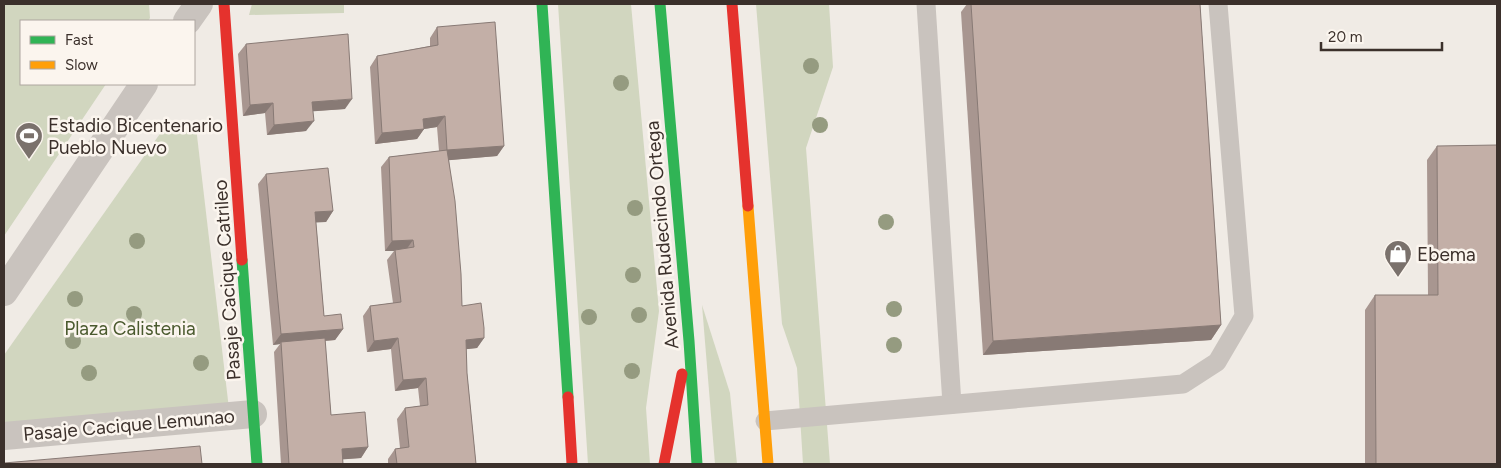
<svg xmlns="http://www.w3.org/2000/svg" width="1501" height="468" viewBox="0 0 1501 468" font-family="Figtree,sans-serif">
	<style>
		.green { fill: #d1d6bf }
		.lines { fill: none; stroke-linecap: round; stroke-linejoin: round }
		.lane { stroke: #c9c3be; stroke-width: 19 }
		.street { stroke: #c9c3be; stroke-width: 28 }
		.fast { stroke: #30b455; stroke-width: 11 }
		.slow { stroke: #ff9f0a; stroke-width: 11 }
		.jam { stroke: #e5322d; stroke-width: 11 }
		.tree { fill: #959b80 }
		.wall { fill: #a89690 }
		.shaded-wall { fill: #887a75 }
		.building { fill: #c3afa7; stroke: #887a75 }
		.labels { text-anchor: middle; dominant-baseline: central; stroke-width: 5; stroke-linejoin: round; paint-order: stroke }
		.poi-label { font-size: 19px; fill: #3b302b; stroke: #fbf5ee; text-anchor: start }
		.street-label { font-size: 19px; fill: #3b302b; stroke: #fbf5ee }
		.park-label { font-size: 19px; fill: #4a5a2e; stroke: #fbf5ee }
	</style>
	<rect width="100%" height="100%" fill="#f0ebe5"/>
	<g class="green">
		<path d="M 4,4 L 149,4 L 150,18 L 148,21 L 21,21 L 21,84 L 106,84 L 4,236 Z"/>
		<path d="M 252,4 L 344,4 L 344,13 L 249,15 Z"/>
		<path d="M 558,4 L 631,4 L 659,311 L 646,408 L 650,464 L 588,464 Z"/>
		<path d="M 756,4 L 829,4 L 833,67 L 806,148 L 830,464 L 803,464 L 797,368 L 782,324 Z"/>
		<path d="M 196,127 L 229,409 L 4,427 L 4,355 L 164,128 Z"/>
		<path d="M 702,305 L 730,393 L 737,464 L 715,464 Z"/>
	</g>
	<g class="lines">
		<g class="lane">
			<path d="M 926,4 L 952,404"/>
			<path d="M 765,421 L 1183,384 L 1217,362 L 1244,316 L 1218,4"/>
		</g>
		<g class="street">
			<path d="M 187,21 L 199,4"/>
			<path d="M 4,292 L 144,84"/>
			<path d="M 4,436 L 253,414"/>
		</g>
		<g class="fast">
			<path d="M 542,4 L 568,397"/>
			<path d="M 660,4 L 689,341 L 697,464"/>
			<path d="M 242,260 L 257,464"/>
		</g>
		<path class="slow" d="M 748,206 L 768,464"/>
		<g class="jam">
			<path d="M 224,4 L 242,260"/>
			<path d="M 732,4 L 748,206"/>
			<path d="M 568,397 L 572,464"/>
			<path d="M 664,464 L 682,374"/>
		</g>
	</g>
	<g class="tree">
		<circle cx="811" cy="66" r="8"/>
		<circle cx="621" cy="83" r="8"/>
		<circle cx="820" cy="125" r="8"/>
		<circle cx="635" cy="208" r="8"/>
		<circle cx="886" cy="222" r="8"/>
		<circle cx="137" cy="241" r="8"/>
		<circle cx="633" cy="275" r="8"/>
		<circle cx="75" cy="299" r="8"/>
		<circle cx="894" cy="309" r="8"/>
		<circle cx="134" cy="314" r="8"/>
		<circle cx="639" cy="315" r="8"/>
		<circle cx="589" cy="317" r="8"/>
		<circle cx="73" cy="341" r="8"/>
		<circle cx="894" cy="345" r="8"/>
		<circle cx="201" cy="363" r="8"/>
		<circle cx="632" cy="371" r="8"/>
		<circle cx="89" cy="373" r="8"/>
	</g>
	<g class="wall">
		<path d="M 967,4 L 1200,4 L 1221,325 L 1211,340 L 983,355 L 961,12 Z"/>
		<path d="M 437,27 L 504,146 L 497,156 L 449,160 L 462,306 L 484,338 L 477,348 L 466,349 L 467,373 L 476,464 L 388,464 L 388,459 L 395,449 L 400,448 L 397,419 L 405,408 L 420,406 L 418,388 L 395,391 L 391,349 L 367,352 L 363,316 L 370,306 L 393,303 L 387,260 L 394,251 L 385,251 L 381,167 L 389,157 L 439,151 L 437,127 L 424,129 L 417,139 L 375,144 L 370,67 L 377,56 L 430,46 L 430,38 Z"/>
		<path d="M 246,44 L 345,109 L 313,111 L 306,131 L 267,135 L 265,113 L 243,116 L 238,54 Z"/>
		<path d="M 1437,146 L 1497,464 L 1365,464 L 1365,310 L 1375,295 L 1428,295 L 1427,160 Z"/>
		<path d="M 266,174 L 333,211 L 326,222 L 316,222 L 324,316 L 343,329 L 335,340 L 325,341 L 331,415 L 368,447 L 361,458 L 343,459 L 343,464 L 281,464 L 274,352 L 280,344 L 273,345 L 258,184 Z"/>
	</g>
	<g class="shaded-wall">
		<path d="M 352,99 L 345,109 L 304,112 L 312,102 Z"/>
		<path d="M 273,103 L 265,113 L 243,116 L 250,105 Z"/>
		<path d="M 445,116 L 437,127 L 424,129 L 417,139 L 375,144 L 382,133 L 423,119 Z"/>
		<path d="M 314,121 L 306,131 L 267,135 L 274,125 Z"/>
		<path d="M 504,146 L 497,156 L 440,161 L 447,150 Z"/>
		<path d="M 333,211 L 326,222 L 307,223 L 315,212 Z"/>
		<path d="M 413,240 L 406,250 L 395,250 L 394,251 L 385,251 L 392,241 Z"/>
		<path d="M 1221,325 L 1211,340 L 983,355 L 993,341 Z"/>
		<path d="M 343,329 L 335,340 L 282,344 L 281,342 L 280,344 L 273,345 L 281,334 Z"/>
		<path d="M 398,338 L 391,349 L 367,352 L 374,341 Z"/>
		<path d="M 484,338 L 477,348 L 459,350 L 466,340 Z"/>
		<path d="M 426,378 L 418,388 L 395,391 L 403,380 Z"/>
		<path d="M 368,447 L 361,458 L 335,460 L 342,449 Z"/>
	</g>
	<g class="building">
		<path d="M 971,4 L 1200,4 L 1221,325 L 993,341 Z"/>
		<path d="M 495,22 L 504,146 L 447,150 L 445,116 L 423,119 L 424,129 L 382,133 L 377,56 L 438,45 L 437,27 Z"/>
		<path d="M 348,34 L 352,99 L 312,102 L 314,121 L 274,125 L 273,103 L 250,105 L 246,44 Z"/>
		<path d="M 1497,145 L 1497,464 L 1376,464 L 1375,295 L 1438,295 L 1437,146 Z"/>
		<path d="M 447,150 L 455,201 L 461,274 L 462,306 L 481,303 L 484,328 L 484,338 L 466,340 L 467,373 L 476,464 L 397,464 L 395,449 L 409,447 L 405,408 L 428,405 L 426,378 L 403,380 L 398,338 L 374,341 L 370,306 L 401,302 L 395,250 L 414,247 L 413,240 L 392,241 L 389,157 Z"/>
		<path d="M 328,168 L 333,211 L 315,212 L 324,316 L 341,314 L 343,329 L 281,334 L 266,174 Z"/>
		<path d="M 325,338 L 331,415 L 365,412 L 368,447 L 342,449 L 343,464 L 289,464 L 281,342 Z"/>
		<path d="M 200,446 L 202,464 L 4,464 L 4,463 Z"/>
	</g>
	<defs>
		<symbol id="stadium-pin" viewBox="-11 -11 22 30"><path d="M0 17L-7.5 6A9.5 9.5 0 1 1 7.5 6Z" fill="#7a716c" stroke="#fbf5ee"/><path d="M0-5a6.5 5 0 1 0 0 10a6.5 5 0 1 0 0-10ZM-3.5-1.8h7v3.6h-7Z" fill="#fff"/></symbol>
		<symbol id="shop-pin" viewBox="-11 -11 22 30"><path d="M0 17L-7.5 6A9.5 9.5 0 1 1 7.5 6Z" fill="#7a716c" stroke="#fbf5ee"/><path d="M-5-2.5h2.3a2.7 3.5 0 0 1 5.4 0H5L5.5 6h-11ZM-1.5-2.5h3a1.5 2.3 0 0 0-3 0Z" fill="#fff"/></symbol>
	</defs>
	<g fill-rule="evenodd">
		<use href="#stadium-pin" x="13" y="120" width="32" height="43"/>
		<use href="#shop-pin" x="1382" y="238" width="32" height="43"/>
	</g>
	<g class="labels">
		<g class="poi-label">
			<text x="48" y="125">Estadio Bicentenario<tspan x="48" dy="22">Pueblo Nuevo</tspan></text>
			<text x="1417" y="254">Ebema</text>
		</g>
		<g class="street-label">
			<text transform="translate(662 235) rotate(-95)">Avenida Rudecindo Ortega</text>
			<text transform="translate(227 280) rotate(-94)">Pasaje Cacique Catrileo</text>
			<text transform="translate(129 425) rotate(-5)">Pasaje Cacique Lemunao</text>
		</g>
		<g class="park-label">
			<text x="130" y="328">Plaza Calistenia</text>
		</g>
	</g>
	<rect width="1501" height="468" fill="none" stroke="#3b302b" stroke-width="10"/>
	<rect x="20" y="20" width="175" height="65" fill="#fbf5ee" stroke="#aea6a0"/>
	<rect x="30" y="36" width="25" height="8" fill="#30b455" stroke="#aea6a0"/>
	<text x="65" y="45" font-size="15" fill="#3b302b">Fast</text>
	<rect x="30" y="61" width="25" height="8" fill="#ff9f0a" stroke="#aea6a0"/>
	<text x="65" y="70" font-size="15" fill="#3b302b">Slow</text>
	<path d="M1321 42v8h121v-8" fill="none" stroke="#3b302b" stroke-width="2.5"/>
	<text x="1328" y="42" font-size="15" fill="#3b302b" stroke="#fbf5ee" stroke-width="4" paint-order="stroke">20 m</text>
</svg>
